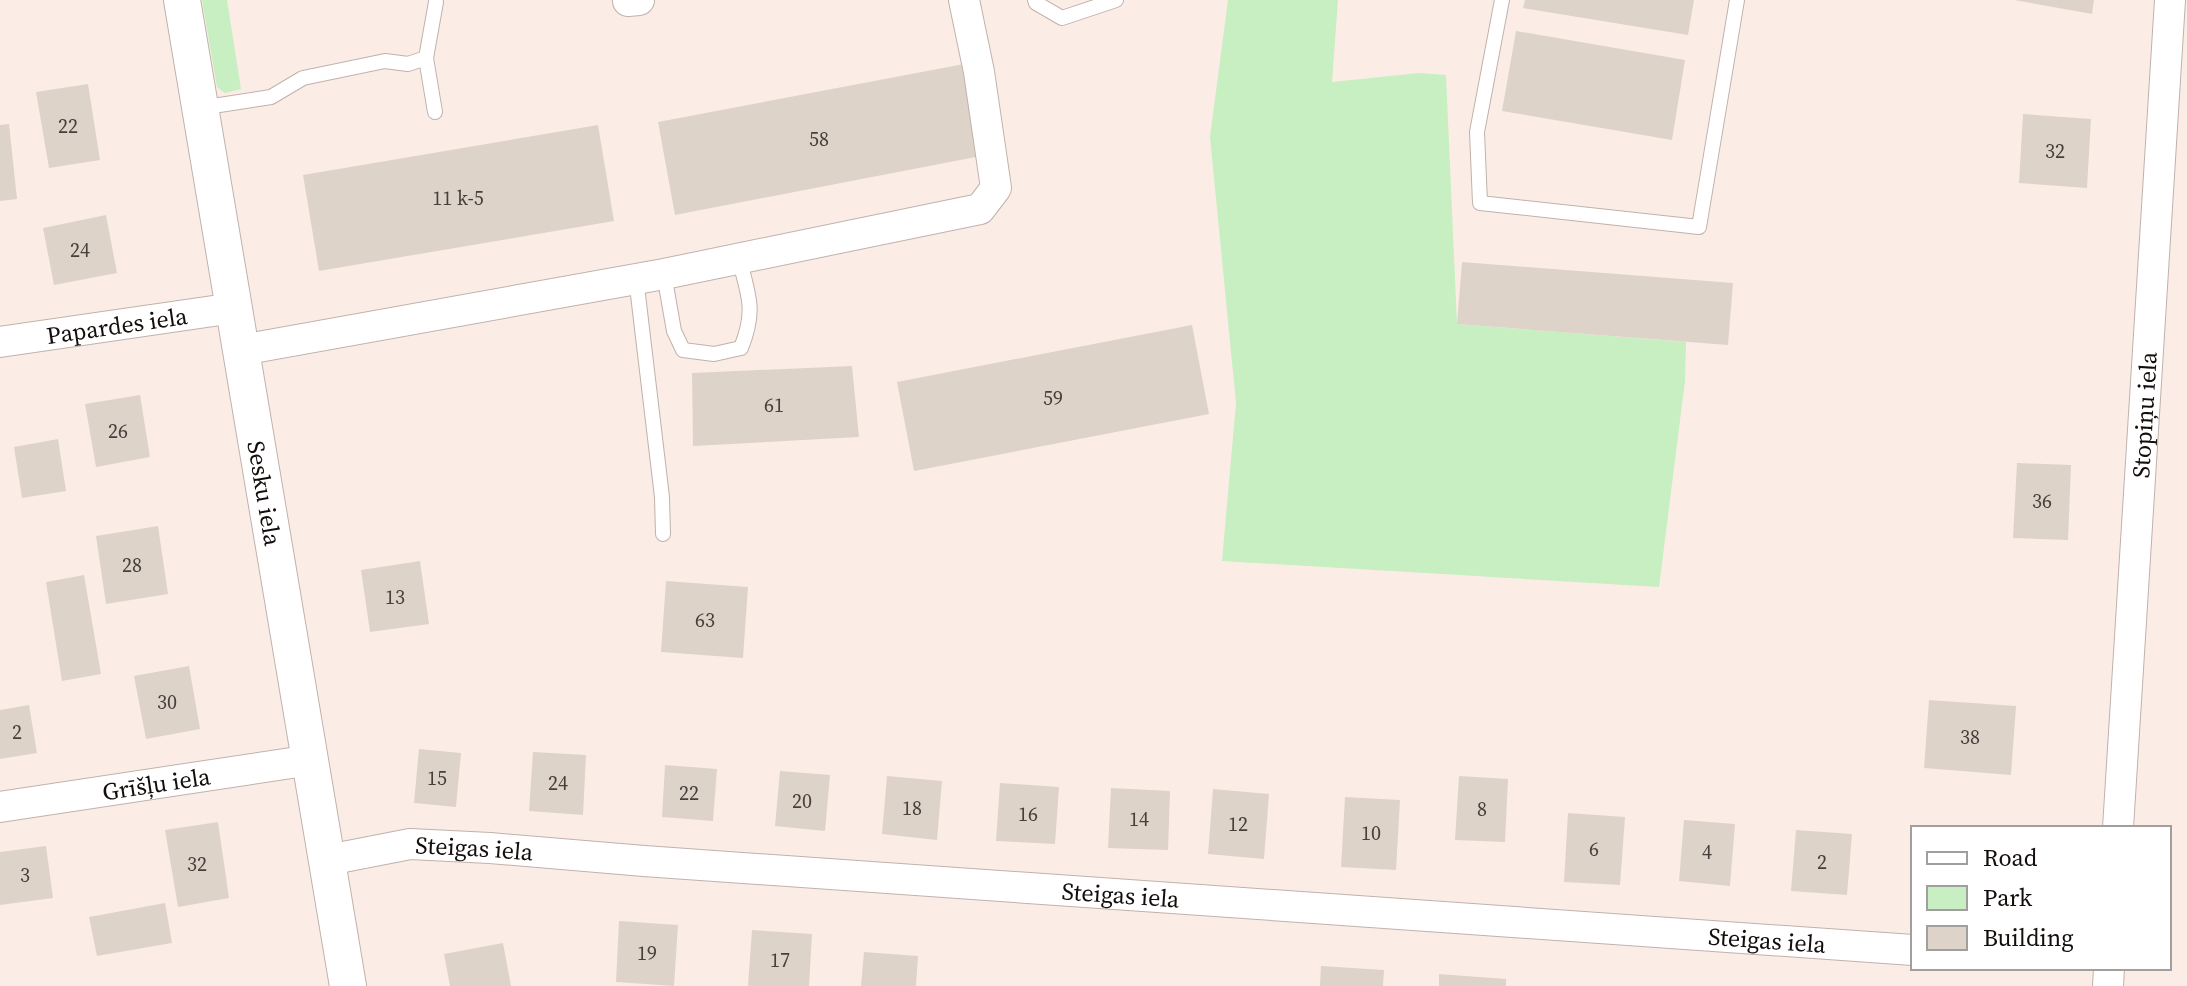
<svg xmlns="http://www.w3.org/2000/svg" width="2187" height="986" viewBox="0 0 2187 986" font-family="'Source Serif 4',serif">
	<style>
		.green { fill: #c7efc1 }
		.building { fill: #ded3c9 }
		.lines { fill: none; stroke-linecap: round; stroke-linejoin: round }
		.service-casing { stroke: #c0b2ab; stroke-width: 16 }
		.minor-casing { stroke: #c0b2ab; stroke-width: 32 }
		.tertiary-casing { stroke: #c0b2ab; stroke-width: 38 }
		.service { stroke: #fff; stroke-width: 14 }
		.minor { stroke: #fff; stroke-width: 30 }
		.tertiary { stroke: #fff; stroke-width: 36 }
		.labels { text-anchor: middle; dominant-baseline: central; stroke-width: 7; stroke-linejoin: round; paint-order: stroke }
		.number-label { font-size: 20px; fill: #463f3b }
		.street-label { font-size: 24px; fill: #130e0c; stroke: #fff }
	</style>
	<rect width="100%" height="100%" fill="#fbede6"/>
	<g class="green">
		<path d="M 202,0 L 227,0 L 241,89 L 225,93 L 217,87 Z"/>
		<path d="M 1228,0 L 1338,0 L 1332,82 L 1419,73 L 1446,75 L 1457,324 L 1686,342 L 1685,381 L 1659,587 L 1222,561 L 1236,403 L 1210,137 Z"/>
	</g>
	<g class="building">
		<path d="M 1525,0 L 1694,0 L 1688,35 L 1523,8 Z"/>
		<path d="M 2014,0 L 2094,0 L 2092,14 Z"/>
		<path d="M 1516,31 L 1685,60 L 1672,140 L 1502,111 Z"/>
		<path d="M 964,64 L 981,156 L 675,215 L 658,122 Z"/>
		<path d="M 88,84 L 100,160 L 49,168 L 36,92 Z"/>
		<path d="M 2023,114 L 2091,119 L 2087,188 L 2019,183 Z"/>
		<path d="M 9,124 L 17,199 L 0,201 L 0,125 Z"/>
		<path d="M 598,125 L 614,221 L 319,271 L 303,175 Z"/>
		<path d="M 106,215 L 117,273 L 54,285 L 43,228 Z"/>
		<path d="M 1462,262 L 1733,283 L 1728,345 L 1457,324 Z"/>
		<path d="M 1192,325 L 1209,414 L 914,471 L 897,382 Z"/>
		<path d="M 852,366 L 859,437 L 693,446 L 692,373 Z"/>
		<path d="M 140,395 L 150,457 L 96,467 L 85,404 Z"/>
		<path d="M 58,439 L 66,491 L 22,498 L 14,447 Z"/>
		<path d="M 2017,463 L 2071,465 L 2068,540 L 2013,538 Z"/>
		<path d="M 158,526 L 168,594 L 106,604 L 96,536 Z"/>
		<path d="M 420,561 L 429,624 L 370,632 L 361,570 Z"/>
		<path d="M 84,575 L 101,674 L 62,681 L 46,582 Z"/>
		<path d="M 666,581 L 748,587 L 743,658 L 661,652 Z"/>
		<path d="M 189,666 L 200,729 L 146,739 L 134,676 Z"/>
		<path d="M 1929,700 L 2016,706 L 2011,775 L 1924,768 Z"/>
		<path d="M 29,705 L 37,753 L 0,759 L 0,710 Z"/>
		<path d="M 419,749 L 461,753 L 456,807 L 414,803 Z"/>
		<path d="M 533,752 L 586,755 L 583,815 L 529,811 Z"/>
		<path d="M 665,765 L 717,769 L 713,821 L 662,817 Z"/>
		<path d="M 780,771 L 830,775 L 825,831 L 775,826 Z"/>
		<path d="M 887,776 L 942,781 L 937,840 L 882,834 Z"/>
		<path d="M 1459,776 L 1508,779 L 1505,842 L 1455,840 Z"/>
		<path d="M 1000,783 L 1059,787 L 1055,844 L 996,841 Z"/>
		<path d="M 1111,788 L 1170,791 L 1168,850 L 1108,848 Z"/>
		<path d="M 1213,789 L 1269,794 L 1264,859 L 1208,854 Z"/>
		<path d="M 1345,797 L 1400,800 L 1396,870 L 1341,867 Z"/>
		<path d="M 1568,813 L 1625,817 L 1620,885 L 1564,882 Z"/>
		<path d="M 1684,820 L 1735,824 L 1730,886 L 1679,881 Z"/>
		<path d="M 218,822 L 229,898 L 178,907 L 165,830 Z"/>
		<path d="M 1796,830 L 1852,834 L 1847,895 L 1791,891 Z"/>
		<path d="M 46,846 L 53,898 L 0,905 L 0,852 Z"/>
		<path d="M 165,903 L 172,943 L 97,956 L 89,917 Z"/>
		<path d="M 619,921 L 678,925 L 674,986 L 616,982 Z"/>
		<path d="M 752,930 L 812,934 L 809,986 L 748,986 Z"/>
		<path d="M 503,943 L 511,986 L 450,986 L 444,954 Z"/>
		<path d="M 864,952 L 918,956 L 916,986 L 861,986 Z"/>
		<path d="M 1321,966 L 1384,970 L 1383,986 L 1320,986 Z"/>
		<path d="M 1439,974 L 1506,979 L 1506,986 L 1439,986 Z"/>
	</g>
	<g class="lines">
		<defs>
			<g id="service">
				<path d="M 1035,0 L 1036,3 L 1062,18 L 1116,0"/>
				<path d="M 1502,0 L 1477,132 L 1480,203 L 1699,227 L 1737,0"/>
				<path d="M 426,58 L 436,2"/>
				<path d="M 200,108 L 271,97 L 303,78 L 385,61 L 408,64 L 426,58 L 435,112"/>
				<path d="M 664,274 L 674,331 L 683,350 L 714,354 L 741,348 C 756,311 749,296 739,259"/>
				<path d="M 636,278 L 662,497 L 663,534"/>
			</g>
			<g id="minor">
				<path d="M 628,1 L 639,0"/>
				<path id="s1" d="M 0,342 L 234,308"/>
				<path d="M 242,350 L 664,274 L 980,209 L 996,188 L 979,72 L 964,0"/>
				<path id="s2" d="M 0,807 L 311,760"/>
				<path id="s3" d="M 2118,828 L 2170,0"/>
				<path id="s4" d="M 328,860 L 410,844 L 490,848 L 644,861 L 1913,950"/>
				<path d="M 2108,986 L 2109,968"/>
			</g>
			<g id="tertiary">
				<path id="s5" d="M 182,0 L 348,986"/>
			</g>
		</defs>
		<use href="#service" class="service-casing"/>
		<use href="#minor" class="minor-casing"/>
		<use href="#tertiary" class="tertiary-casing"/>
		<use href="#service" class="service"/>
		<use href="#minor" class="minor"/>
		<use href="#tertiary" class="tertiary"/>
	</g>
	<g class="labels">
		<g class="number-label">
			<text x="68" y="126">22</text>
			<text x="819" y="139">58</text>
			<text x="2055" y="151">32</text>
			<text x="458" y="198">11 k-5</text>
			<text x="80" y="250">24</text>
			<text x="1053" y="398">59</text>
			<text x="774" y="405">61</text>
			<text x="118" y="431">26</text>
			<text x="2042" y="501">36</text>
			<text x="132" y="565">28</text>
			<text x="395" y="597">13</text>
			<text x="705" y="620">63</text>
			<text x="167" y="702">30</text>
			<text x="17" y="732">2</text>
			<text x="1970" y="737">38</text>
			<text x="437" y="778">15</text>
			<text x="558" y="783">24</text>
			<text x="689" y="793">22</text>
			<text x="802" y="801">20</text>
			<text x="912" y="808">18</text>
			<text x="1482" y="809">8</text>
			<text x="1028" y="814">16</text>
			<text x="1139" y="819">14</text>
			<text x="1238" y="824">12</text>
			<text x="1371" y="833">10</text>
			<text x="1594" y="849">6</text>
			<text x="1707" y="852">4</text>
			<text x="1822" y="862">2</text>
			<text x="197" y="864">32</text>
			<text x="25" y="875">3</text>
			<text x="647" y="953">19</text>
			<text x="780" y="960">17</text>
		</g>
		<g class="street-label">
			<text stroke="none"><textPath href="#s1" startOffset="118">Papardes iela</textPath></text>
			<text stroke="none"><textPath href="#s3" startOffset="414">Stopiņu iela</textPath></text>
			<text stroke="none"><textPath href="#s5" startOffset="500">Sesku iela</textPath></text>
			<text stroke="none"><textPath href="#s2" startOffset="158">Grīšļu iela</textPath></text>
			<text stroke="none"><textPath href="#s4" startOffset="148">Steigas iela</textPath></text>
			<text stroke="none"><textPath href="#s4" startOffset="796">Steigas iela</textPath></text>
			<text stroke="none"><textPath href="#s4" startOffset="1444">Steigas iela</textPath></text>
		</g>
	</g>
	<rect x="1911" y="826" width="260" height="144" fill="#ffffff" stroke="#a19f9e" stroke-width="2"/>
	<rect x="1927" y="852" width="40" height="12" fill="#ffffff" stroke="#a19f9e" stroke-width="2"/>
	<text x="1983" y="866" font-size="24" fill="#130e0c">Road</text>
	<rect x="1927" y="886" width="40" height="24" fill="#c7efc1" stroke="#a19f9e" stroke-width="2"/>
	<text x="1983" y="906" font-size="24" fill="#130e0c">Park</text>
	<rect x="1927" y="926" width="40" height="24" fill="#ded3c9" stroke="#a19f9e" stroke-width="2"/>
	<text x="1983" y="946" font-size="24" fill="#130e0c">Building</text>
</svg>
